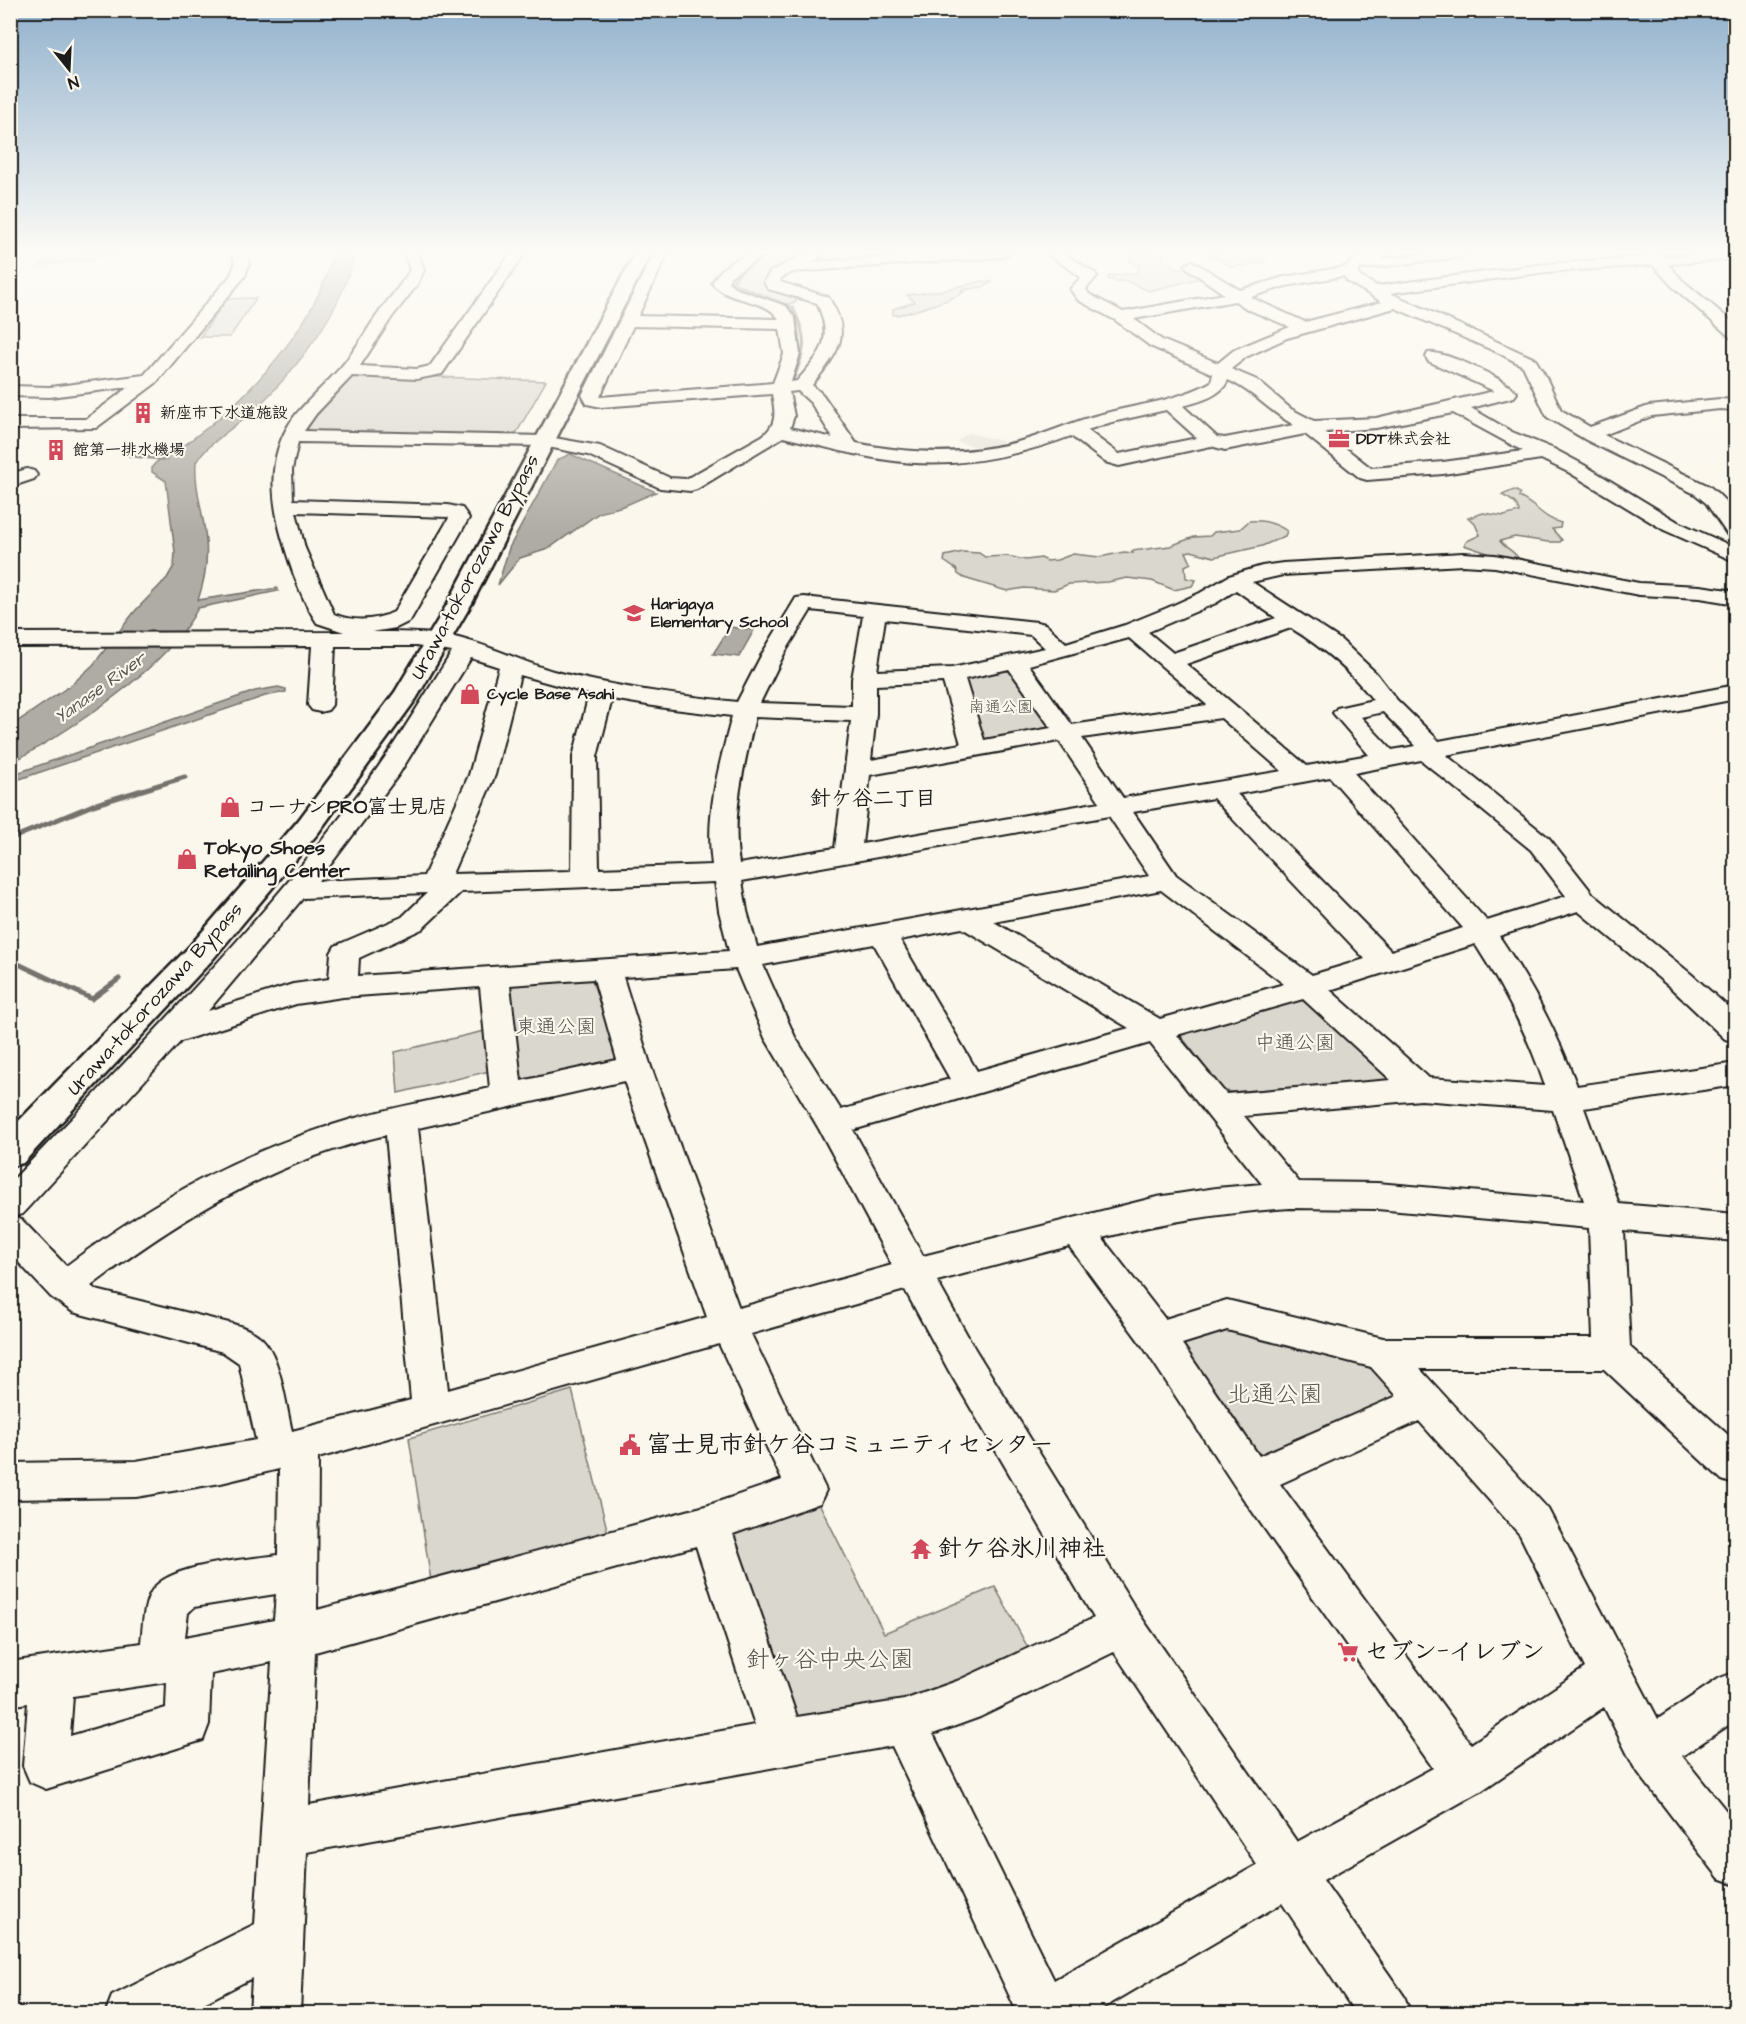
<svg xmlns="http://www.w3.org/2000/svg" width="1746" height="2024" viewBox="0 0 1746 2024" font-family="'Architects Daughter','Klee One',sans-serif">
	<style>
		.built { fill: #eae6dc }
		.green { fill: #dad7ce; stroke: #7b7a75; stroke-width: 1.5 }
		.water { fill: #afaca5; stroke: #74726e; stroke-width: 1.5 }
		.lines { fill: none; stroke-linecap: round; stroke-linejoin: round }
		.stream-far2 { stroke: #74726e; stroke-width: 3 }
		.stream-far1 { stroke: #74726e; stroke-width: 4.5 }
		.stream { stroke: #74726e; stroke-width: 5 }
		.minor-casing { stroke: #1c1c1c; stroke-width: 4 }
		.highway-casing { stroke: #1c1c1c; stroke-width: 5 }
		.minor { fill: #fbf7ec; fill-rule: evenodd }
		.highway { fill: #fbf7ec; fill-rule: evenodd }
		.labels { text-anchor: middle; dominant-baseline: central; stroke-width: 4.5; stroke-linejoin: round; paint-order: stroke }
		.far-poi-label { font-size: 16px; font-weight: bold; fill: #1c1c1c; stroke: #fbf7ec; text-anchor: start }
		.far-park-label { font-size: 16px; fill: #555451; stroke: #fbf7ec }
		.far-water-label { font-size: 18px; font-style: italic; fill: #575653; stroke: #fbf7ec }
		.street-label { font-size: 20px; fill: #1c1c1c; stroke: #fbf7ec }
		.poi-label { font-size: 20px; font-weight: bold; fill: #1c1c1c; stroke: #fbf7ec; text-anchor: start }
		.park-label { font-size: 20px; fill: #555451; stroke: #fbf7ec }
		.neighbourhood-label { font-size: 21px; font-weight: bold; fill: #1c1c1c; stroke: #fbf7ec }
		.near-park-label { font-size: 24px; fill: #555451; stroke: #fbf7ec }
		.near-poi-label { font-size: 24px; font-weight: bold; fill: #1c1c1c; stroke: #fbf7ec; text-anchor: start }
	</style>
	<rect width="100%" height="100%" fill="#fbf7ec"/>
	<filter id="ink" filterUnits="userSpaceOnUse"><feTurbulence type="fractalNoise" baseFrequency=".0167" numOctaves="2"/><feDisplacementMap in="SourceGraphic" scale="12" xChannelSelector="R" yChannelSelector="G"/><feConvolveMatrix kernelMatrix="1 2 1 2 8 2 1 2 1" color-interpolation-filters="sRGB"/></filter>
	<g filter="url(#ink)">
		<path class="built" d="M 968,433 L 1003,441 L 992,450 L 956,442 Z"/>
		<g class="green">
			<path d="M 52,253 L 129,253 L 38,266 Z"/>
			<path d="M 765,253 L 808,253 L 787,260 L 783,267 L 771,274 L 788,294 L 796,299 L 796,302 C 774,309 746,295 727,284 L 728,275 Z"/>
			<path d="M 1127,253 L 1161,253 L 1164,255 L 1161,258 C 1171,266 1182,271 1196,269 L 1206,277 L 1149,291 L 1127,281 L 1115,281 L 1108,279 L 1109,276 L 1137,273 L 1139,266 L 1129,261 L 1130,258 Z"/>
			<path d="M 1207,253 L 1249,253 L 1266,262 L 1232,267 Z"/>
			<path d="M 982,281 L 992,282 L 983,287 L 962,290 L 961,291 L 964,292 C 955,299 901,316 893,315 L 893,309 L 915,302 L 907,295 L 945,290 Z"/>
			<path d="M 256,298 L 230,337 L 200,337 L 227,299 Z"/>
			<path d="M 360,374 L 546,381 L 517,432 L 504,436 L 313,432 L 304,427 L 347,377 Z"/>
			<path d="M 1514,490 L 1520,493 L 1519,497 C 1535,504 1544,519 1561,523 L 1560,528 L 1552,529 L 1562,540 L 1560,542 L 1548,542 L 1515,537 L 1500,541 C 1505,549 1515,550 1520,561 L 1505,559 L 1464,545 L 1467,541 L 1480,535 L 1474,522 L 1468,518 L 1483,513 L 1504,516 L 1519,512 C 1518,503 1510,499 1502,495 Z"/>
			<path d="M 1249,521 C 1263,520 1276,523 1287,531 L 1285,536 L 1262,546 L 1214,557 L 1191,551 L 1186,552 L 1191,563 L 1185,566 L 1186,578 L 1196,580 L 1192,586 L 1174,590 L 1152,581 L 1127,578 L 1108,582 L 1069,584 L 1054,590 L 1024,588 L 1007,591 L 964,578 L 958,574 L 957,570 L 944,561 L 945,556 L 963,552 L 979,553 L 985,557 L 1007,556 L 1026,560 L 1041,558 L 1047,561 L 1057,560 L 1073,554 L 1100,557 L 1124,552 L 1133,553 L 1132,551 L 1170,546 L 1194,537 L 1210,536 L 1214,532 L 1240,529 Z"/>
			<path d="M 1007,669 L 1013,670 L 1054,727 L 985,743 L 962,678 Z"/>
			<path d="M 584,976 L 592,980 L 620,1064 L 514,1087 L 507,981 Z"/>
			<path d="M 1303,995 L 1391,1075 L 1390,1080 L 1231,1092 L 1223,1090 L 1181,1036 L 1181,1030 Z"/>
			<path d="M 493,1029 L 498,1069 L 398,1093 L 395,1052 Z"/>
			<path d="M 1231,1326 L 1367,1358 L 1404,1396 L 1261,1466 L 1175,1343 Z"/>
			<path d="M 572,1390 L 609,1537 L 432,1587 L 409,1438 Z"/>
			<path d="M 817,1499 L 884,1633 L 995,1587 L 1033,1657 L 927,1705 L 789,1721 L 729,1528 Z"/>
		</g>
		<g class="water">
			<path d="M 333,253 L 354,253 C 345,308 295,372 254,410 C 236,426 210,442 196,462 C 194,489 204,514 206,541 C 208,562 205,580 198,600 L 277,588 L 278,591 L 198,608 C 167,669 70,730 11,763 L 11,726 L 71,685 L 93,665 L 135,611 L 167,578 L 174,566 L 175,552 L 166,481 L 152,472 L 152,467 C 159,457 168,456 178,450 C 188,443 197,435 207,428 C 259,386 319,318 333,253 Z"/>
			<path d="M 570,454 L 656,492 L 626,505 L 599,513 L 548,549 L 520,558 L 498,585 L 509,548 L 557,460 Z"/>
			<path d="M 730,627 L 754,630 L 739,657 L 713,654 Z"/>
			<path d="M 278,687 L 286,689 L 286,692 L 265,696 L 11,782 L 11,775 L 255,691 Z"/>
		</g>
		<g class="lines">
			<g class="stream-far2">
				<path d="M 769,253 L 740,272 L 732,283 L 793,308 C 808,338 806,350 793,380"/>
				<path d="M 130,455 L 134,455"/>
			</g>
			<path class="stream-far1" d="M 130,455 L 166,459"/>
			<g class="stream">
				<path d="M 10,839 L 93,805 L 185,777"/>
				<path d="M 10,960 L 92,999 L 119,979"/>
			</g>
			<defs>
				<g id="minor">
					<path d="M 232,253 L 246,253 L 249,264 L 245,276 L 156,383 L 96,428 L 10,429 L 10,419 L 86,419 L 129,387 L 50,397 L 10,396 L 10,386 L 50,387 L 144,375 L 231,275 L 235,264 Z"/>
					<path d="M 404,253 L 418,253 L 424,270 L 417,285 L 392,317 L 360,366 L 417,369 L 430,366 L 511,253 L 525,253 L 442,374 L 417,379 L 352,376 L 316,414 L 304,431 L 543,436 L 600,446 L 670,478 L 686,479 L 762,436 C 778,424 775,412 772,394 L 601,407 L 587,404 L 582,395 L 654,253 L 668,253 L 638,316 L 779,319 C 765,297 729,304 712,283 C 723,262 745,253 767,253 L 731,276 L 728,282 L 737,289 L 786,306 L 795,318 L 800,354 L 791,382 L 797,381 C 821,353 834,341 817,303 L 768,289 L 764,282 L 770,272 L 808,253 L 826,253 L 812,262 L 942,253 L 1009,253 L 1002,257 L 793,272 L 781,278 L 780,282 L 828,297 C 854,335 837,354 812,385 L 823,395 L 856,443 C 914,455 972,456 1028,439 C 1053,431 1077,420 1102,414 C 1139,404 1177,401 1211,382 L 1213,374 L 1150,346 L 1115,320 L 1078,300 L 1070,289 L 1081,277 L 1046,253 L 1063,253 L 1095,273 L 1097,276 L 1086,289 L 1089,294 L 1123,312 L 1224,294 L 1187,268 L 1185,265 L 1192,261 L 1240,290 L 1284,277 L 1345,267 C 1358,255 1374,253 1391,253 L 1381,259 L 1430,253 L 1470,253 L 1463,257 L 1360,269 L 1358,272 L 1359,276 L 1377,286 L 1546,264 L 1646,257 L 1643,253 L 1658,253 L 1660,256 L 1736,253 L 1736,259 L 1668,264 L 1682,280 L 1736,325 L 1736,339 L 1730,337 L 1672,286 L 1653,265 L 1546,272 L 1390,293 L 1535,359 L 1545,375 L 1561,410 L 1590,427 L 1649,406 L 1720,399 L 1736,400 L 1736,410 L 1720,409 L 1652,416 L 1604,435 L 1709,486 C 1730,503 1736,513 1736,539 L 1729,537 L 1706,503 L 1695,494 L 1586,440 L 1547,417 L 1523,366 L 1499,353 L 1395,308 L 1287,338 L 1246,357 L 1231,369 L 1257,380 L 1291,409 L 1314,421 L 1376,418 L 1494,391 L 1428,361 L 1426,357 L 1428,353 C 1443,350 1508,380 1517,393 L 1514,397 L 1471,408 L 1512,432 L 1554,449 L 1584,465 L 1678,522 L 1736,548 L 1736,562 L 1664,530 L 1570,473 L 1541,459 L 1443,474 L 1367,480 L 1360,478 L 1305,434 L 1225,450 L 1211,446 L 1119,466 L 1105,462 L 1071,436 C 1012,458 950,470 887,460 C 852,455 818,445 783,437 L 697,489 L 690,491 L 660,488 L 588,455 L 543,446 L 298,442 L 292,470 L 293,500 L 448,505 L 462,508 L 469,518 L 410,621 L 396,628 L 372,632 C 398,632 424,632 450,636 C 485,643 519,661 553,671 C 614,687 675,695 737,702 L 762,654 L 793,603 L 796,598 L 804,597 L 1037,622 L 1045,624 L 1066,643 L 1125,625 L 1167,608 L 1200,593 L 1229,576 L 1262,566 L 1283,563 L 1463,553 L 1495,555 L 1639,583 L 1700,586 L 1736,591 L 1736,604 L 1700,598 L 1639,595 L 1495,567 L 1463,565 L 1283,575 L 1252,582 L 1341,640 L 1376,673 L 1396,699 L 1439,741 L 1736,685 L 1736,699 L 1446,755 L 1549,838 L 1593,894 L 1691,974 L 1736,1014 L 1736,1042 L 1725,1039 L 1671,988 L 1578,911 L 1499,936 C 1531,983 1557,1032 1577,1086 L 1736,1063 L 1736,1085 L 1584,1108 L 1619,1204 L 1736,1214 L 1736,1241 L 1624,1231 L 1630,1347 L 1736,1442 L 1736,1485 L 1722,1480 L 1604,1369 L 1420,1369 L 1548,1509 L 1658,1719 L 1720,1678 L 1736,1672 L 1736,1720 L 1682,1756 L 1736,1823 L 1736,1884 L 1719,1878 L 1634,1767 L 1604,1707 L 1481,1791 L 1323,1880 L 1404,1996 L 1411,2014 L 1356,2014 L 1282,1903 L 1093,2014 L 1018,2014 L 892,1746 L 307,1852 L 300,2014 L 250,2014 L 252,1978 L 183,2014 L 105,2014 L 112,1996 L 255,1924 L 272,1662 L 211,1674 L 209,1724 L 203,1740 L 46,1789 L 30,1782 L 23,1766 L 28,1703 L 10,1706 L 10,1662 L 141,1643 C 143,1627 143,1602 153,1589 C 173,1563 246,1560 278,1555 L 279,1469 L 221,1483 L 136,1497 L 10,1499 L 10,1463 L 136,1461 L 256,1440 L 239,1363 L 223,1352 L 73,1312 L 51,1297 L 10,1253 L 10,1183 C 133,1054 259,927 365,785 C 397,743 424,696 452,652 L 416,646 L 335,646 L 332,705 L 328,710 L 320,712 L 312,710 L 308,705 L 312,646 L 10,647 L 10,633 L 344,632 L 317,623 C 301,599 290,566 282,538 C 270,495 267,450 297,413 C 311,397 327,383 341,367 C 355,351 365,332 378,314 C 388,299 401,286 410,270 ZM 1344,276 L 1347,281 L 1382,302 L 1305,322 L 1250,297 L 1286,286 ZM 1235,301 L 1247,309 L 1290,327 L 1234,350 L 1218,363 L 1162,340 L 1134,319 ZM 633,326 L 780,329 L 784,354 L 773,383 L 600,397 ZM 1228,380 C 1253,391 1270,412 1294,425 L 1225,438 L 1217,437 L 1183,406 C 1198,402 1222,396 1228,380 ZM 798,391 L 811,403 L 833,438 L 790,428 L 794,416 L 789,392 ZM 1166,410 L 1197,438 L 1119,454 L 1087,430 L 1112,422 ZM 1453,413 L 1523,451 L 1443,462 L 1371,468 L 1325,432 L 1376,428 ZM 296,512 L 448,517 L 449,518 L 394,612 C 374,621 354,622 334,614 L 305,548 ZM 1236,590 L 1276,618 L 1173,653 L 1148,632 L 1216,603 ZM 811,610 L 863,616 L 852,679 L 852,706 L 760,703 L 784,654 ZM 885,619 L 1031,635 L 1045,648 L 952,668 L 877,671 ZM 1291,628 C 1323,648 1350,670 1373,700 L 1337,708 L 1333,713 L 1369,755 L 1307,766 L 1186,664 ZM 1129,638 L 1207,705 L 1072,725 L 1029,665 ZM 471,658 L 499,667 L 469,775 L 424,876 L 318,881 L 399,774 ZM 1009,669 L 1051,728 L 984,740 L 965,679 ZM 520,675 L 589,694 L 573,757 L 572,871 L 452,874 L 495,775 ZM 943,682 L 961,744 L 871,760 L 876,714 L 876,685 ZM 612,699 L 665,708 L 732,716 C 719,765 705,814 712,865 L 599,869 L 597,757 ZM 1383,712 L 1416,746 L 1392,750 L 1361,717 ZM 755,717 L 851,721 L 835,848 L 739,864 C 731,814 744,766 755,717 ZM 1221,718 L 1282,771 L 1123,798 L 1082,738 ZM 1059,741 L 1100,802 L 862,844 L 870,775 ZM 1421,760 L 1531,850 L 1566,896 L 1487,921 L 1354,773 ZM 1330,777 L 1463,928 L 1391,951 L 1237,794 ZM 1213,798 L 1365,959 L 1312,975 L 1176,875 L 1133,812 ZM 1109,816 L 1149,876 L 757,947 L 747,911 L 742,881 ZM 715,882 L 719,911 L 729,951 L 358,976 L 359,958 L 422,929 L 461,892 ZM 1161,890 L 1284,984 L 1160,1019 L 994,922 ZM 427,893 L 402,917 L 335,946 L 331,953 L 329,979 L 293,984 L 208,1011 L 303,898 ZM 962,928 L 1129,1028 L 977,1071 L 900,940 ZM 874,944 L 950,1079 L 841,1110 L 795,1037 L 763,965 ZM 1475,944 C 1504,989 1528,1035 1545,1086 L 1429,1078 L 1330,990 ZM 736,969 L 765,1038 L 819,1129 L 892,1265 L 739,1308 L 651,1067 L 623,977 ZM 594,979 L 617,1060 L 521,1081 L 510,985 ZM 480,987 L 490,1088 C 445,1098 397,1106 352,1119 C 242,1151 157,1198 66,1266 L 22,1220 L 12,1217 L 22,1214 L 181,1041 L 296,1004 L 343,997 ZM 1303,999 L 1391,1080 L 1226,1094 L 1177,1035 ZM 1150,1043 L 1262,1184 L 1216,1188 L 1157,1197 L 923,1256 L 853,1130 ZM 624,1081 L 707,1317 L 448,1390 L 418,1128 ZM 1421,1100 L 1553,1110 L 1584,1201 L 1377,1183 L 1299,1182 L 1244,1116 ZM 386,1135 L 411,1400 L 292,1431 C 286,1406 281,1361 265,1342 C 258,1333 244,1327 233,1324 L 96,1290 L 91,1286 C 180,1218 276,1160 386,1135 ZM 1290,1208 L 1377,1209 L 1589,1228 L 1593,1338 L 1383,1338 L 1227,1300 L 1165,1319 L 1102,1238 C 1167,1221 1223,1213 1290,1208 ZM 1069,1246 L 1144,1348 L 1238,1491 L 1433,1768 L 1297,1842 L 1137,1611 L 975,1349 L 937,1281 ZM 905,1290 L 949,1371 L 1094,1618 L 957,1681 L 904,1700 L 797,1717 L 733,1534 L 820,1503 L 826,1490 L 751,1334 ZM 1227,1330 L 1371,1367 L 1397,1396 L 1259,1456 L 1182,1344 ZM 719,1344 L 782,1480 L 709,1505 L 317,1610 L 318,1458 ZM 1419,1421 L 1520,1535 L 1585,1668 L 1471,1744 L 1280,1484 ZM 696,1546 L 755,1725 L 309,1805 L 315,1652 ZM 276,1594 L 274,1620 L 185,1637 L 188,1613 L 194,1607 ZM 1114,1652 L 1257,1865 L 1054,1980 L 933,1734 L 980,1717 ZM 167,1682 L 166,1708 L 70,1736 L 73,1696 Z"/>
					<path d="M 27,469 L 34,471 L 37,475 L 34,479 L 10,487 L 10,474 Z"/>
				</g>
				<path id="highway" d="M 635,253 L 651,253 L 472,603 L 416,699 L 318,833 L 212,960 L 23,1163 L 10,1166 L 10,1130 L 190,946 L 298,821 L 395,692 L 448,603 Z"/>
			</defs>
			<use href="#minor" class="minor-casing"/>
			<use href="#highway" class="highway-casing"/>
			<use href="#minor" class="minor"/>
			<use href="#highway" class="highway"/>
		</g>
	</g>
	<linearGradient id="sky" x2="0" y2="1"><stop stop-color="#91b1cd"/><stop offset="0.47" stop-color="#fdfbf6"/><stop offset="1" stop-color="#fdfbf6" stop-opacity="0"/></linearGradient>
	<rect width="1746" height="536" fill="url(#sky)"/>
	<defs>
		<symbol id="building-bare" viewBox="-9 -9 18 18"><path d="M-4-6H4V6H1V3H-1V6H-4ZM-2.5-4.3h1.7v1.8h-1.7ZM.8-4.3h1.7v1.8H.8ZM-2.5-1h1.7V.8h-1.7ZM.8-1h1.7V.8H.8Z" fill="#d1495b" stroke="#fbf7ec" stroke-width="2.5" paint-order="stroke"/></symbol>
		<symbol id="office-bare" viewBox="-9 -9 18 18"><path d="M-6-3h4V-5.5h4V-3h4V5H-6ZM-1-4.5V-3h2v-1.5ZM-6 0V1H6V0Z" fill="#d1495b" stroke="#fbf7ec" stroke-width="2.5" paint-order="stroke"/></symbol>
		<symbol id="school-bare" viewBox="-9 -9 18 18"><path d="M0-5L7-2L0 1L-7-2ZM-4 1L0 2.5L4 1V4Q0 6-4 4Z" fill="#d1495b" stroke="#fbf7ec" stroke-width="2.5" paint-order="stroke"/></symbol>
		<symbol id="shop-bare" viewBox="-9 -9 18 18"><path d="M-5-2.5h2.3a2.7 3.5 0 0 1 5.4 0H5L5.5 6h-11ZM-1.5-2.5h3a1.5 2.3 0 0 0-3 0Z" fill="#d1495b" stroke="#fbf7ec" stroke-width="2.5" paint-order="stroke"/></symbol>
		<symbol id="civic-bare" viewBox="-9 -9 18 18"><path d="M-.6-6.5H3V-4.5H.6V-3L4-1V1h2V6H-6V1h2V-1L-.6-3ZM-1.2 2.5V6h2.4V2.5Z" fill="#d1495b" stroke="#fbf7ec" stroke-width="2.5" paint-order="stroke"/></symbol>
		<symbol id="temple-bare" viewBox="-9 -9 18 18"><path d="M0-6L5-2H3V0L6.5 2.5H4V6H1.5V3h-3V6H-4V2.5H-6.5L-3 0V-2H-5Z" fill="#d1495b" stroke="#fbf7ec" stroke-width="2.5" paint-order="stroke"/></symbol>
		<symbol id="supermarket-bare" viewBox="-9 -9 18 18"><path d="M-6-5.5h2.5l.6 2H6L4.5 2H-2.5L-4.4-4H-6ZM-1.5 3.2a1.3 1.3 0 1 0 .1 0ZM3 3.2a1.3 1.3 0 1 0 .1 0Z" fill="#d1495b" stroke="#fbf7ec" stroke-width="2.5" paint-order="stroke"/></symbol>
	</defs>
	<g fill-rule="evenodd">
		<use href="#building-bare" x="128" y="398" width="30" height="30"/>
		<use href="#office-bare" x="1324" y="424" width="30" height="30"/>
		<use href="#building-bare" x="41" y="435" width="30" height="30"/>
		<use href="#school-bare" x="619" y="598" width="30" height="30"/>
		<use href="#shop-bare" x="455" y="679" width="30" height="30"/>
		<use href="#shop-bare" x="215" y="792" width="30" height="30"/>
		<use href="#shop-bare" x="172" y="844" width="30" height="30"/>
		<use href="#civic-bare" x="615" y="1430" width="30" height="30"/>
		<use href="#temple-bare" x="906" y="1534" width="30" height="30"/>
		<use href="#supermarket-bare" x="1333" y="1637" width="30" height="30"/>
	</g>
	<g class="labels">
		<g class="far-poi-label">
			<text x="160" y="413">新座市下水道施設</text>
			<text x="1356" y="439">DDT株式会社</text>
			<text x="73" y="450">館第一排水機場</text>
			<text x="651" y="604">Harigaya<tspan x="651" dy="18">Elementary School</tspan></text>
			<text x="487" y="694">Cycle Base Asahi</text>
		</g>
		<g class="far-park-label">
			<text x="1001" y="707">南通公園</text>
		</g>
		<g class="far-water-label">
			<text transform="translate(100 688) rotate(-36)">Yanase River</text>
		</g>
		<g class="street-label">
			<text transform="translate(475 567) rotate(-62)">Urawa-tokorozawa Bypass</text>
			<text transform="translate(155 999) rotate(-48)">Urawa-tokorozawa Bypass</text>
		</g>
		<g class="poi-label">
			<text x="247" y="807">コーナンPRO富士見店</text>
			<text x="204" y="848">Tokyo Shoes<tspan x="204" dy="23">Retailing Center</tspan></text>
		</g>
		<g class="park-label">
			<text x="556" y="1027">東通公園</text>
			<text x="1295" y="1043">中通公園</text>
		</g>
		<g class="neighbourhood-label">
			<text x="873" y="798">針ケ谷二丁目</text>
		</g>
		<g class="near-park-label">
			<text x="1275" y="1395">北通公園</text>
			<text x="830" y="1660">針ヶ谷中央公園</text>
		</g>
		<g class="near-poi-label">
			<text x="647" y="1445">富士見市針ケ谷コミュニティセンター</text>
			<text x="938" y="1549">針ケ谷氷川神社</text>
			<text x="1365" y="1652">セブンｰイレブン</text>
		</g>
	</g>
	<rect width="1746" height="2024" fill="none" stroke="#fbf7ec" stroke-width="36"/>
	<rect x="18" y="18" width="1710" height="1988" fill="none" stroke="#1c1c1c" stroke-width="2" filter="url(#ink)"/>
	<g transform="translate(69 69) rotate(162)" stroke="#fbf7ec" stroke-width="4.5" paint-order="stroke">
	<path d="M0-4.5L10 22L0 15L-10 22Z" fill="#1c1c1c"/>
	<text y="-9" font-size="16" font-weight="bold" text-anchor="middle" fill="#1c1c1c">N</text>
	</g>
</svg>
